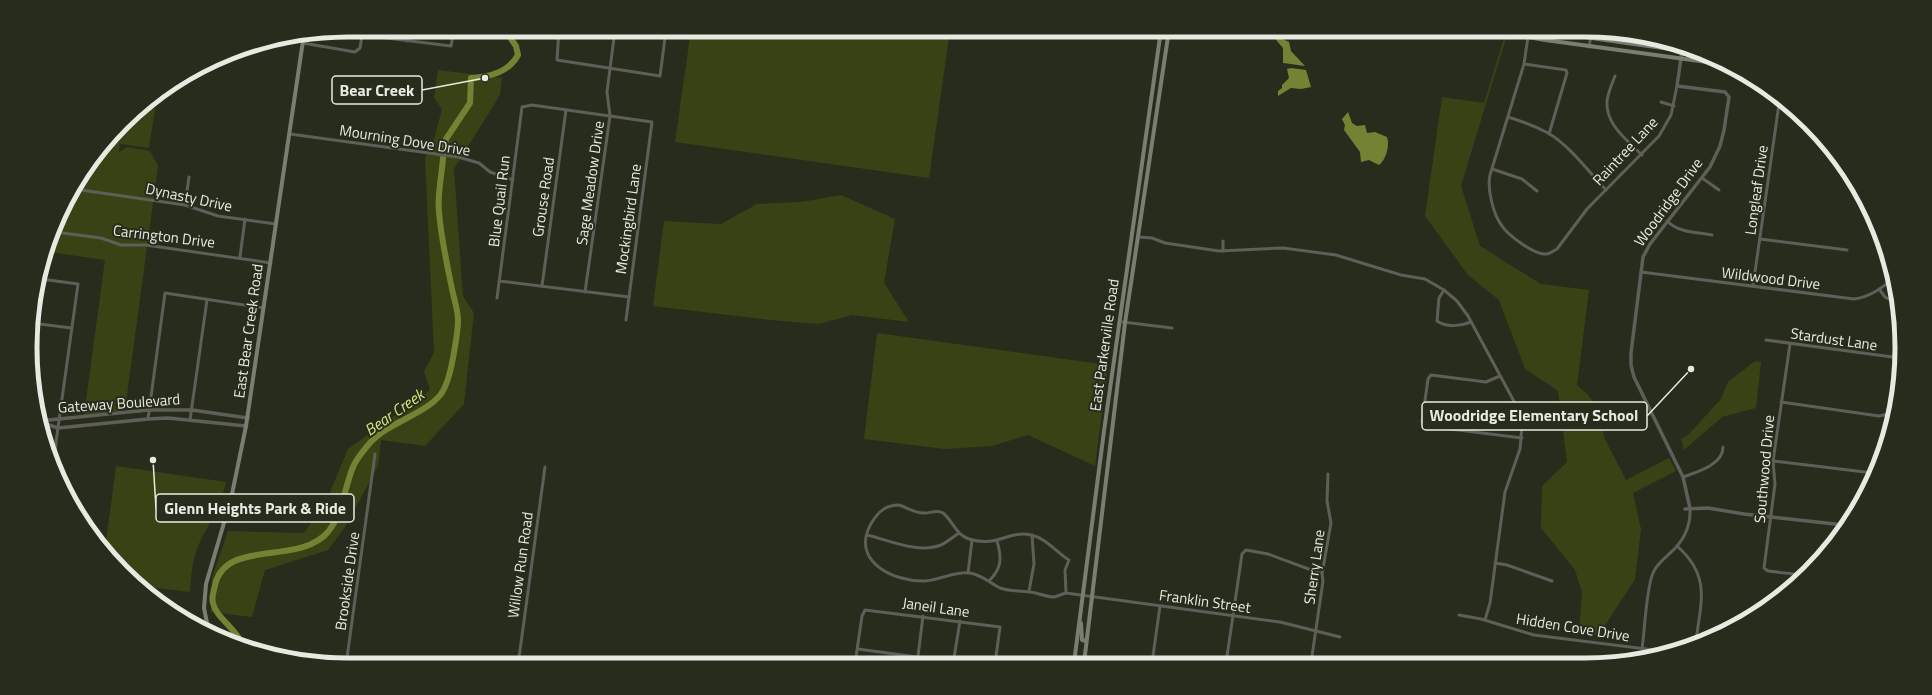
<svg xmlns="http://www.w3.org/2000/svg" width="1932" height="695" viewBox="0 0 1932 695" font-family="'Titillium Web',sans-serif">
	<style>
		.green { fill: #394214 }
		.water { fill: #738233 }
		.lines { fill: none; stroke-linecap: round; stroke-linejoin: round }
		.river { stroke: #738233; stroke-width: 6 }
		.minor { stroke: #5d5f58; stroke-width: 3 }
		.tertiary { stroke: #5d5f58; stroke-width: 3.5 }
		.secondary { stroke: #7a7d72; stroke-width: 4 }
		.labels { text-anchor: middle; dominant-baseline: central; stroke-width: 4; stroke-linejoin: round; paint-order: stroke }
		.street-label { font-size: 15px; fill: #e7eae1; stroke: #282c1d }
		.water-label { font-size: 16px; font-style: italic; fill: #d0e77b; stroke: #282c1d }
		.rim { fill: none; stroke: #e7eae1; stroke-width: 5 }
		.leader { fill: none; stroke: #e7eae1; stroke-width: 1.5 }
		.callout-dot { fill: #e7eae1; stroke: #282c1d; stroke-width: 1.5 }
		.callout { fill: #282c1d; stroke: #e7eae1; stroke-width: 1.5 }
		.callout-label { font-size: 16px; text-anchor: middle; font-weight: bold; fill: #e7eae1 }
	</style>
	<rect width="100%" height="100%" fill="#282c1d"/>
	<g class="green">
		<path d="M 691,30 L 950,30 L 929,178 L 675,142 Z"/>
		<path d="M 1504,38 L 1506,38 L 1461,186 L 1480,246 L 1541,284 L 1589,290 L 1577,385 L 1589,396 L 1599,411 L 1604,437 L 1626,480 L 1669,458 L 1676,471 L 1633,493 L 1641,529 L 1635,579 L 1599,635 L 1579,632 L 1582,592 L 1575,570 L 1541,528 L 1542,486 L 1567,462 L 1558,391 L 1525,369 L 1499,300 L 1468,275 L 1425,216 L 1442,97 L 1484,103 Z"/>
		<path d="M 438,70 L 502,78 L 500,95 L 454,169 L 463,296 L 474,313 L 464,404 L 425,446 L 381,440 L 378,466 L 345,527 L 328,550 L 265,570 L 252,617 L 211,612 L 212,578 L 228,531 L 304,533 L 326,502 L 348,449 L 430,390 L 424,371 L 434,353 L 425,158 L 434,139 L 442,109 L 434,98 Z"/>
		<path d="M 157,97 L 149,148 L 120,144 L 119,152 L 127,147 L 150,151 L 158,166 L 125,410 L 84,415 L 105,260 L 49,252 L 63,207 L 95,154 L 138,109 Z"/>
		<path d="M 841,195 L 895,219 L 884,283 L 909,322 L 852,315 L 819,324 L 770,320 L 653,306 L 664,221 L 721,224 L 757,204 L 801,202 Z"/>
		<path d="M 877,333 L 1108,365 L 1095,466 L 1028,435 L 992,446 L 945,449 L 864,439 Z"/>
		<path d="M 1755,361 L 1761,362 L 1756,408 L 1722,417 L 1684,450 L 1681,439 L 1688,435 L 1721,399 L 1728,382 Z"/>
		<path d="M 116,466 L 226,482 C 221,505 209,523 199,544 C 192,560 191,576 190,592 L 149,587 L 148,592 L 123,572 L 105,550 Z"/>
	</g>
	<g class="water">
		<path d="M 1274,35 L 1289,42 L 1291,51 L 1305,66 L 1283,63 L 1283,48 L 1277,41 Z"/>
		<path d="M 1291,68 L 1306,70 L 1311,87 L 1301,89 L 1291,88 L 1278,96 L 1278,91 L 1282,88 L 1282,85 L 1289,78 L 1287,69 Z"/>
		<path d="M 1348,112 L 1352,123 L 1357,126 L 1365,125 L 1367,133 L 1375,132 L 1387,137 C 1390,145 1386,160 1379,165 L 1369,160 L 1361,162 L 1360,152 L 1344,130 L 1345,125 L 1342,119 Z"/>
	</g>
	<g class="lines">
		<g class="river">
			<path d="M 444,150 L 446,139 L 470,103 L 471,78 C 490,77 509,72 518,55 L 516,46 L 505,30"/>
			<path d="M 242,644 C 236,628 216,618 213,603 C 211,597 214,591 215,585 C 226,538 299,566 328,532 C 343,513 344,489 353,467 C 356,460 363,451 369,444 C 386,423 425,415 441,394 C 448,384 451,369 453,358 C 455,346 458,333 458,320 C 458,310 454,299 452,289 C 447,264 441,238 439,212 C 437,194 442,175 443,158"/>
		</g>
		<g class="minor">
			<path d="M 559,30 L 557,60 L 660,76 L 666,30"/>
			<path d="M 1529,30 L 1524,64 L 1490,175 C 1487,189 1493,214 1502,226 C 1508,235 1534,255 1546,254 C 1550,254 1553,251 1557,249 L 1587,209 L 1659,136 L 1671,115 L 1677,86"/>
			<path d="M 362,35 L 451,46 L 454,30"/>
			<path d="M 407,41 L 409,30"/>
			<path d="M 303,43 L 355,52 L 360,48 L 363,30"/>
			<path d="M 1589,47 L 1592,31"/>
			<path d="M 1524,64 L 1566,70 L 1567,73 L 1549,134"/>
			<path d="M 1615,76 C 1612,84 1608,92 1607,101 C 1605,124 1627,140 1642,155"/>
			<path d="M 1661,102 L 1674,106"/>
			<path d="M 1508,117 C 1521,121 1535,126 1548,133 C 1569,145 1589,172 1606,190"/>
			<path d="M 290,134 L 458,157 L 479,163 L 490,172 L 513,180"/>
			<path d="M 1492,169 L 1522,179 L 1537,191"/>
			<path d="M 1702,178 L 1719,190"/>
			<path d="M 74,189 L 185,205 L 218,216 L 276,224"/>
			<path d="M 185,205 L 189,177"/>
			<path d="M 1667,221 C 1679,233 1696,232 1712,235"/>
			<path d="M 55,232 L 101,238 L 121,245 L 146,245 L 271,263"/>
			<path d="M 1138,237 L 1152,238 L 1165,243 L 1219,251 L 1283,248 L 1336,255 L 1401,275 L 1425,279 L 1444,290 L 1457,301 L 1468,316 L 1517,407 L 1522,426 L 1520,449 L 1505,492 L 1490,603 L 1485,620"/>
			<path d="M 1760,239 L 1847,250"/>
			<path d="M 1223,251 L 1223,241"/>
			<path d="M 240,257 L 245,219"/>
			<path d="M 1641,272 L 1854,299 C 1870,297 1880,289 1893,279"/>
			<path d="M 41,279 L 78,284 L 56,442 L 55,462"/>
			<path d="M 499,281 L 629,297"/>
			<path d="M 542,286 L 566,110"/>
			<path d="M 1753,286 L 1780,97"/>
			<path d="M 1879,289 L 1885,297 L 1899,304"/>
			<path d="M 1444,290 L 1439,298 L 1437,321 C 1447,328 1461,326 1471,322"/>
			<path d="M 585,292 L 610,116 L 607,92 L 615,30"/>
			<path d="M 497,298 L 522,107 L 532,105 L 652,122 L 626,320"/>
			<path d="M 1123,322 L 1172,328"/>
			<path d="M 32,323 L 71,328"/>
			<path d="M 1766,340 L 1900,358 L 1901,360"/>
			<path d="M 1790,344 L 1773,461 L 1775,484 L 1764,568 L 1768,571 L 1803,575"/>
			<path d="M 1500,376 L 1486,382 L 1431,375 L 1428,379 L 1422,422 L 1426,426 L 1522,438"/>
			<path d="M 1781,402 L 1879,416 L 1894,413"/>
			<path d="M 148,419 L 165,293 L 264,308"/>
			<path d="M 190,420 L 207,300"/>
			<path d="M 1773,461 L 1873,473"/>
			<path d="M 1683,477 C 1697,472 1723,465 1723,447"/>
			<path d="M 899,505 C 908,508 916,514 925,513 C 931,513 937,509 943,513 C 953,521 956,535 969,539 C 996,548 1009,530 1031,535 C 1046,538 1056,552 1069,560 L 1065,570 L 1066,593 C 1062,594 1058,596 1054,597 C 1047,597 1038,593 1030,592 C 1020,590 1010,592 1000,588 C 990,583 982,575 970,573 C 955,571 940,580 925,581 C 892,582 849,560 872,522 C 879,511 886,505 899,505 Z"/>
			<path d="M 867,535 C 889,540 918,554 941,545 C 947,542 953,537 959,533"/>
			<path d="M 1677,546 C 1711,576 1701,601 1696,641"/>
			<path d="M 1495,563 L 1507,565 L 1552,581"/>
			<path d="M 968,573 L 972,540"/>
			<path d="M 989,581 C 1002,568 1002,558 997,541"/>
			<path d="M 1029,591 L 1034,564 L 1032,535"/>
			<path d="M 1066,593 L 1280,622 L 1340,637"/>
			<path d="M 1459,615 L 1481,619 L 1534,635 L 1662,651"/>
			<path d="M 858,649 L 917,657"/>
			<path d="M 1642,649 C 1645,629 1646,589 1653,573 C 1656,565 1663,560 1669,554 C 1683,542 1691,527 1690,508"/>
			<path d="M 1152,663 L 1160,606"/>
			<path d="M 1226,663 L 1241,561 L 1242,554 L 1246,550 L 1268,554 L 1322,574"/>
			<path d="M 1311,663 L 1323,581 L 1322,574 L 1331,523 L 1327,501 L 1328,474"/>
			<path d="M 855,664 L 862,616 L 865,610 L 1000,627 L 995,664"/>
			<path d="M 917,664 L 923,616"/>
			<path d="M 953,664 L 960,621"/>
			<path d="M 346,665 L 375,454"/>
			<path d="M 518,665 L 545,467"/>
		</g>
		<g class="tertiary">
			<path d="M 1682,51 L 1677,86 L 1725,92 L 1729,97 L 1724,130 L 1720,146 L 1710,167 L 1650,244 L 1643,257 L 1631,353 L 1631,365 L 1634,377 L 1683,477 L 1690,508"/>
			<path d="M 39,421 L 148,410 L 192,410 L 248,418"/>
			<path d="M 40,422 L 58,428 L 148,419 L 168,418 L 246,426"/>
			<path d="M 1685,509 L 1708,508 L 1744,514 L 1844,525"/>
		</g>
		<g class="secondary">
			<path d="M 1490,30 L 1545,40 L 1729,65"/>
			<path d="M 1535,30 L 1698,53"/>
			<path d="M 1081,623 L 1082,640 L 1086,641"/>
			<path d="M 208,628 L 204,608 L 206,584 L 231,499 L 246,426 L 304,34"/>
			<path d="M 1074,663 L 1104,431 L 1161,30"/>
			<path d="M 1084,663 L 1125,323 L 1169,30"/>
		</g>
	</g>
	<g class="labels">
		<g class="street-label">
			<text transform="translate(405 140) rotate(9)">Mourning Dove Drive</text>
			<text transform="translate(1625 151) rotate(-47)">Raintree Lane</text>
			<text transform="translate(590 183) rotate(-82)">Sage Meadow Drive</text>
			<text transform="translate(1756 190) rotate(-82)">Longleaf Drive</text>
			<text transform="translate(189 197) rotate(12)">Dynasty Drive</text>
			<text transform="translate(543 197) rotate(-82)">Grouse Road</text>
			<text transform="translate(499 201) rotate(-83)">Blue Quail Run</text>
			<text transform="translate(1668 202) rotate(-54)">Woodridge Drive</text>
			<text transform="translate(628 219) rotate(-82)">Mockingbird Lane</text>
			<text transform="translate(164 236) rotate(7)">Carrington Drive</text>
			<text transform="translate(1771 278) rotate(7)">Wildwood Drive</text>
			<text transform="translate(248 331) rotate(-82)">East Bear Creek Road</text>
			<text transform="translate(1834 339) rotate(8)">Stardust Lane</text>
			<text transform="translate(1104 345) rotate(-82)">East Parkerville Road</text>
			<text transform="translate(119 403) rotate(-4)">Gateway Boulevard</text>
			<text transform="translate(1764 469) rotate(-85)">Southwood Drive</text>
			<text transform="translate(520 565) rotate(-82)">Willow Run Road</text>
			<text transform="translate(1314 567) rotate(-82)">Sherry Lane</text>
			<text transform="translate(347 581) rotate(-82)">Brookside Drive</text>
			<text transform="translate(1205 601) rotate(8)">Franklin Street</text>
			<text transform="translate(936 607) rotate(8)">Janeil Lane</text>
			<text transform="translate(1573 627) rotate(9)">Hidden Cove Drive</text>
		</g>
		<g class="water-label">
			<text transform="translate(394 412) rotate(-35)">Bear Creek</text>
		</g>
	</g>
	<path d="M0 0H1932V695H0ZM347 37H1585A310 310 0 0 1 1895 347V348A310 310 0 0 1 1585 658H347A310 310 0 0 1 37 348V347A310 310 0 0 1 347 37Z" fill="#282c1d" fill-rule="evenodd"/>
	<path class="rim" d="M347 37H1585A310 310 0 0 1 1895 347V348A310 310 0 0 1 1585 658H347A310 310 0 0 1 37 348V347A310 310 0 0 1 347 37Z"/>
	<path class="leader" d="M485 78L422 90M1691 369L1647 416M153 460L156 508"/>
	<g class="callout-dot">
		<circle cx="485" cy="78" r="4"/>
		<circle cx="1691" cy="369" r="4"/>
		<circle cx="153" cy="460" r="4"/>
	</g>
	<g class="callout">
		<rect x="332" y="76" width="90" height="28" rx="4"/>
		<rect x="1422" y="402" width="225" height="28" rx="4"/>
		<rect x="156" y="494" width="198" height="28" rx="4"/>
	</g>
	<g class="callout-label">
		<text x="377" y="96">Bear Creek</text>
		<text x="1534" y="421">Woodridge Elementary School</text>
		<text x="255" y="514">Glenn Heights Park &amp; Ride</text>
	</g>
</svg>
